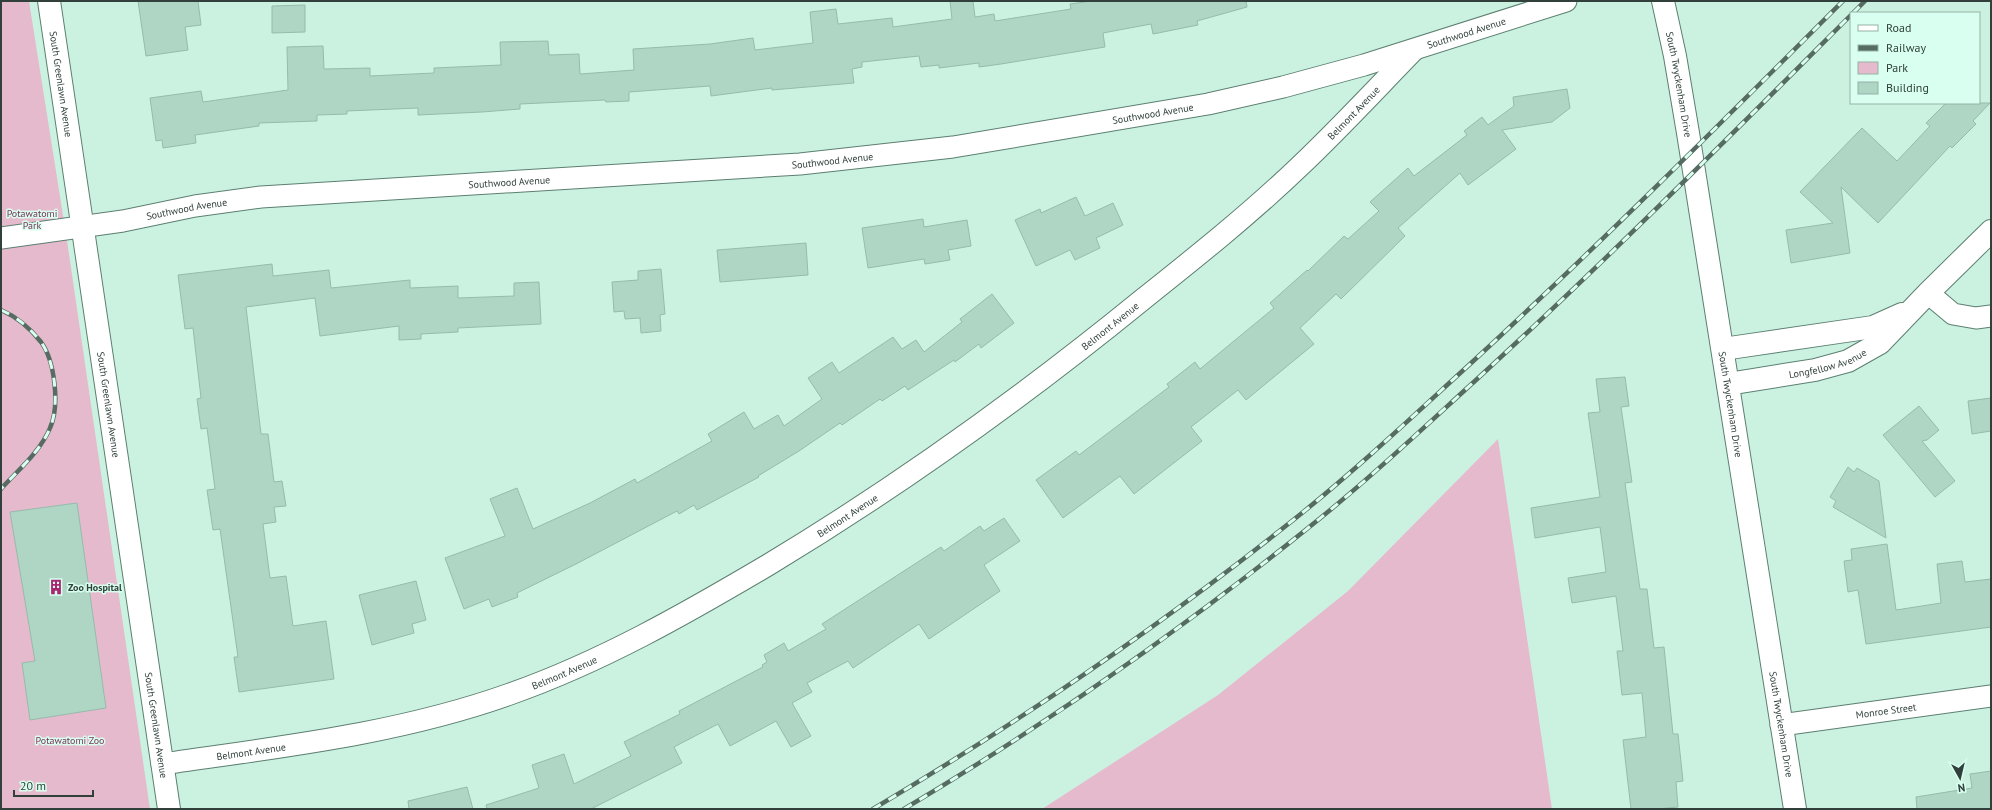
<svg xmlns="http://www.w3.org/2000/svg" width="1992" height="810" viewBox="0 0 1992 810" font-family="'PT Sans',sans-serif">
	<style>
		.green { fill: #e6bacd }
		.building { fill: #afd5c5; stroke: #96bbab }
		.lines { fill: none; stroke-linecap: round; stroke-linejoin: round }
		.minor-casing { stroke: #5c7f70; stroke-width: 23 }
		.tertiary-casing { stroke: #5c7f70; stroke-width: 24 }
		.minor { stroke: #fff; stroke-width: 21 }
		.tertiary { stroke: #fff; stroke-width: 22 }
		.rail-casing { stroke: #566b62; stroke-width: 4.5 }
		.rail { stroke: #d8ffef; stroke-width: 3; stroke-dasharray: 9; stroke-linecap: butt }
		.labels { text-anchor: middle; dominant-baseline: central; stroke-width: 3; stroke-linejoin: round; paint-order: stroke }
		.street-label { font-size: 10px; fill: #31403a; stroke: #d8ffef }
		.park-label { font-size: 10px; fill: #793356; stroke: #d8ffef }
		.poi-label { font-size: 10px; font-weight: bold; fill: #31403a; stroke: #d8ffef; text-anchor: start }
	</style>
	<rect width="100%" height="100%" fill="#cbf2e1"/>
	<g class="green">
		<path d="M 1,1 L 29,1 L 68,247 L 150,809 L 1,809 Z"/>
		<path d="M 1498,439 L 1552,809 L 1042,809 L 1218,695 L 1348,591 Z"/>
	</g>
	<g class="building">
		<path d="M 138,1 L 198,1 L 201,25 L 185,27 L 188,50 L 146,56 Z"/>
		<path d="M 950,1 L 973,1 L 975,17 L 994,14 L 995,21 L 1071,9 L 1070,4 L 1091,1 L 1246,1 L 1247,7 L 1197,21 L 1198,25 L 1153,34 L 1151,24 L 1103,33 L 1105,47 L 1001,64 L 979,67 L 979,63 L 939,68 L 939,65 L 921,67 L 919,56 L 862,62 L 862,67 L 852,69 L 854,83 L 772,90 L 772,88 L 711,96 L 710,86 L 629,92 L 629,101 L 606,102 L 605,100 L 520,104 L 520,109 L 482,112 L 418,115 L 418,108 L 347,111 L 347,114 L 317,115 L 317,121 L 259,123 L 259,126 L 195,135 L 196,143 L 163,148 L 162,140 L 156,141 L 150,98 L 201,91 L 203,102 L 288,90 L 287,47 L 323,46 L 324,69 L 370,68 L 370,76 L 434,73 L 434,68 L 501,65 L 500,42 L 548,41 L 549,55 L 579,54 L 580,74 L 634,70 L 633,49 L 710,44 L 753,38 L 755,50 L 813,43 L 810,12 L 836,9 L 838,24 L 892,18 L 893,27 L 952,19 Z"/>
		<path d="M 305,5 L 305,32 L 272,33 L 272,6 Z"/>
		<path d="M 1567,89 L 1570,108 L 1552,122 L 1502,130 L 1516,149 L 1468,185 L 1460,173 L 1398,228 L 1405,236 L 1341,299 L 1336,294 L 1300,328 L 1314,344 L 1246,400 L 1238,390 L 1191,427 L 1202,441 L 1134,494 L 1120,476 L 1063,518 L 1036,480 L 1076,451 L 1079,455 L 1169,387 L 1167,384 L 1195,362 L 1200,369 L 1274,308 L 1270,303 L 1307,270 L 1308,271 L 1344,236 L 1348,239 L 1379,211 L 1370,202 L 1408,168 L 1414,176 L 1467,135 L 1464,131 L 1482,117 L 1488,125 L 1514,106 L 1513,97 Z"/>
		<path d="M 1946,103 L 1990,103 L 1973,121 L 1976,124 L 1952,148 L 1950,146 L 1878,223 L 1841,187 L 1850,253 L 1791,263 L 1786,230 L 1833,223 L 1800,192 L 1862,128 L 1897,161 L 1930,126 L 1926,123 Z"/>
		<path d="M 1076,197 L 1085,216 L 1113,203 L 1123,225 L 1096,238 L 1100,248 L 1075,260 L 1070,250 L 1036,266 L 1015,220 L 1040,209 L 1041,213 Z"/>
		<path d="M 923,219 L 924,227 L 967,220 L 971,246 L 948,250 L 950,260 L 925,264 L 924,259 L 868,268 L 862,228 Z"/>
		<path d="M 806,243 L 808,275 L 720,282 L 717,250 Z"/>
		<path d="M 272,264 L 273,276 L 329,270 L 331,288 L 410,280 L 410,288 L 458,286 L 458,298 L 514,296 L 514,283 L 539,282 L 541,324 L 458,328 L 458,332 L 421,334 L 421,339 L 399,340 L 399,326 L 320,336 L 315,298 L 246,307 L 261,434 L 268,434 L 274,482 L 282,481 L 286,506 L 274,507 L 276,522 L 263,524 L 270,578 L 286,576 L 293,626 L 326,621 L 334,679 L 239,692 L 234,657 L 238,657 L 220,529 L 213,530 L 207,490 L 215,489 L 207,428 L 201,429 L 197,399 L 201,398 L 193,328 L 185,329 L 178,275 Z"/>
		<path d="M 661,269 L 665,314 L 660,315 L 661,331 L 641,333 L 640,318 L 625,319 L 624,311 L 614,312 L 612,282 L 638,280 L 638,271 Z"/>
		<path d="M 992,294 L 1014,323 L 981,348 L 979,344 L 955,362 L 954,360 L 908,390 L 905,386 L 882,401 L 880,399 L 842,425 L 840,423 L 799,451 L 758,476 L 759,477 L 697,510 L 694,505 L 679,514 L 677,511 L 576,564 L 517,593 L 518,597 L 492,607 L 489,599 L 464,609 L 445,558 L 505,536 L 490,499 L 517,488 L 533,529 L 590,503 L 635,479 L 637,483 L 712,441 L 708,434 L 744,412 L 754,429 L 778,415 L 784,426 L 822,399 L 808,378 L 832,362 L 839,373 L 893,337 L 902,349 L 916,340 L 924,352 L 962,322 L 960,319 Z"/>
		<path d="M 1625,377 L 1629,406 L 1621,407 L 1632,482 L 1625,483 L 1640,589 L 1647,589 L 1654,648 L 1664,647 L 1673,734 L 1678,734 L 1683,781 L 1676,782 L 1678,807 L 1657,809 L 1631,809 L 1623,740 L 1646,737 L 1642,693 L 1622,695 L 1617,651 L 1623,651 L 1616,596 L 1572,603 L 1568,578 L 1606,572 L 1600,527 L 1535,538 L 1531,508 L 1600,497 L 1588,413 L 1600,412 L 1596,379 Z"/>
		<path d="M 1991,398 L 1991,431 L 1972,434 L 1968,401 Z"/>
		<path d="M 1919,406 L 1939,430 L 1927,440 L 1922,441 L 1955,481 L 1935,497 L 1883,435 Z"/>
		<path d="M 1848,467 L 1854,472 L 1857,468 L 1879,481 L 1886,538 L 1833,507 L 1836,501 L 1830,497 Z"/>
		<path d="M 77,503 L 106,708 L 30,720 L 22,663 L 35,661 L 10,512 Z"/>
		<path d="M 1004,518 L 1020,541 L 984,565 L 1000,591 L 929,639 L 919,624 L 853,668 L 848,661 L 807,683 L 812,692 L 792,703 L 811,736 L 791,747 L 776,721 L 730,746 L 718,724 L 674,747 L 682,763 L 591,809 L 487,809 L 486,805 L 539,788 L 532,765 L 564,754 L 574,784 L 631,756 L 624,742 L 680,714 L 679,711 L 763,667 L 762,665 L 767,662 L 764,655 L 784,643 L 788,651 L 826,629 L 822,624 L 941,547 L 944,551 L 980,526 L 984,531 Z"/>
		<path d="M 1887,544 L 1896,610 L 1941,603 L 1937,564 L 1962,561 L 1965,582 L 1991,579 L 1991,627 L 1866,644 L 1858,590 L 1848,592 L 1844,561 L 1852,560 L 1851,549 Z"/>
		<path d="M 416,581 L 426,620 L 412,624 L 414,633 L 372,645 L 359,595 Z"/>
		<path d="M 1991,771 L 1991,809 L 1917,809 L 1916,797 L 1972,788 L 1970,774 Z"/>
		<path d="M 467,787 L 473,809 L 409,809 L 408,801 Z"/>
	</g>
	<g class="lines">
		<defs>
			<g id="minor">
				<path id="s1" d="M 1,238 L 123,221 L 195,206 L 261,197 L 800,164 L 953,147 L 1208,104 L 1283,87 L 1364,65 L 1566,1"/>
				<path d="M 1928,293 L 1953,314 L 1976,318 L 1991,316"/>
				<path id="s2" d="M 1781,725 L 1991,696"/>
				<path id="s3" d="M 162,764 C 279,747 398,734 510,694 C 601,662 685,614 768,565 C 899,486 1023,397 1142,300 C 1196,257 1250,214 1300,166 C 1339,129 1376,89 1414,50"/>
			</g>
			<g id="tertiary">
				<path id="s4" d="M 49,1 L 169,809"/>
				<path id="s5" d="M 1663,1 L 1675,56 L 1688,133 L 1795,809"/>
				<path d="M 1723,349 L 1873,327 L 1902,314"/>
				<path id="s6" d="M 1728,384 L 1815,370 L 1848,361 L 1880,343 L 1928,293 L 1991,231"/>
			</g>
		</defs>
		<use href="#minor" class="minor-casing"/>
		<use href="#tertiary" class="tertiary-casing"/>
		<use href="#minor" class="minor"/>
		<use href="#tertiary" class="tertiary"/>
		<defs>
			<g id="rail">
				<path d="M 1853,13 L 1865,1"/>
				<path d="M 1,310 C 17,317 30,328 41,342 C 55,361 60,406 50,428 C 40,452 18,470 1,489"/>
				<path d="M 873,809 C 1021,721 1163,624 1297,517 C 1357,469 1413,416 1469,365 C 1597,247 1720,124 1843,1"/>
				<path d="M 904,809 C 1045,725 1180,631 1308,528 C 1366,482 1421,430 1476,380 C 1605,262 1728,138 1851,15"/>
			</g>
		</defs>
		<use href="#rail" class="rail-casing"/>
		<use href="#rail" class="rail"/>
	</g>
	<defs>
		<symbol id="building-bare" viewBox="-9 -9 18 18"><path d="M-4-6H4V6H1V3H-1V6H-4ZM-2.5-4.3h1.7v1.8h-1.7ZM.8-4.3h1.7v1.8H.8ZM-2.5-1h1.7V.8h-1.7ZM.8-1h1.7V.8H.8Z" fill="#aa2671" stroke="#d8ffef" stroke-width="2.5" paint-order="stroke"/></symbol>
	</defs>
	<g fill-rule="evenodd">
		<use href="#building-bare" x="45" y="576" width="22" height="22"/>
	</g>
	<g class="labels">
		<g class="street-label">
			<text stroke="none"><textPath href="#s1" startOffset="1484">Southwood Avenue</textPath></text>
			<text stroke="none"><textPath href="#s4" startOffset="84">South Greenlawn Avenue</textPath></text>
			<text stroke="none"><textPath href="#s5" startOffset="85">South Twyckenham Drive</textPath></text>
			<text stroke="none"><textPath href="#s3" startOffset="1386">Belmont Avenue</textPath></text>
			<text stroke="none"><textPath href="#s1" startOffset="1160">Southwood Avenue</textPath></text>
			<text stroke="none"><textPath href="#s1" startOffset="836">Southwood Avenue</textPath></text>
			<text stroke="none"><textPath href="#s1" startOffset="512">Southwood Avenue</textPath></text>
			<text stroke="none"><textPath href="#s1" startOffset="188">Southwood Avenue</textPath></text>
			<text stroke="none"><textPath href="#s3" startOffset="1062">Belmont Avenue</textPath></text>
			<text stroke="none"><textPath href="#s6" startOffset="102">Longfellow Avenue</textPath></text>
			<text stroke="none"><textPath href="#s4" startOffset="408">South Greenlawn Avenue</textPath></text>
			<text stroke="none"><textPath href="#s5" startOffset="409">South Twyckenham Drive</textPath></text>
			<text stroke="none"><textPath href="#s3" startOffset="738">Belmont Avenue</textPath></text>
			<text stroke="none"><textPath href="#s3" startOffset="414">Belmont Avenue</textPath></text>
			<text stroke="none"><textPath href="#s2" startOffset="106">Monroe Street</textPath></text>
			<text stroke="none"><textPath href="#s4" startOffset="732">South Greenlawn Avenue</textPath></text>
			<text stroke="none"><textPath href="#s5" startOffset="733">South Twyckenham Drive</textPath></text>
			<text stroke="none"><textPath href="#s3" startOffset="90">Belmont Avenue</textPath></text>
		</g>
		<g class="park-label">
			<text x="32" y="213">Potawatomi<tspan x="32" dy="12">Park</tspan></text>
			<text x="70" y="740">Potawatomi Zoo</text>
		</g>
		<g class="poi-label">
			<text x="68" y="587">Zoo Hospital</text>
		</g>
	</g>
	<rect width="1992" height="810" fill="none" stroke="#31403a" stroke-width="4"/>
	<rect x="1850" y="12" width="130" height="92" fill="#d8ffef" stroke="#95b3a7"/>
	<rect x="1858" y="25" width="20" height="6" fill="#ffffff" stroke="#95b3a7"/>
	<text x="1886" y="32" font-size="12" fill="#31403a">Road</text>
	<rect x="1858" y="45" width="20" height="6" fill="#566b62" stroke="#95b3a7"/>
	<text x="1886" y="52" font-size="12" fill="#31403a">Railway</text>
	<rect x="1858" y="62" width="20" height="12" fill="#e6bacd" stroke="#95b3a7"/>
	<text x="1886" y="72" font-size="12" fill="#31403a">Park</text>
	<rect x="1858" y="82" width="20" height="12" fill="#afd5c5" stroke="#95b3a7"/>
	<text x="1886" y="92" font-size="12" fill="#31403a">Building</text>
	<g transform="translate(1960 778) rotate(172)" stroke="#d8ffef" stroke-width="3" paint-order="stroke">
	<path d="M0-3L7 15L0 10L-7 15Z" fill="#31403a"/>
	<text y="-6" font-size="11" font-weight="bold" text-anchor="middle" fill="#31403a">N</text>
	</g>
	<path d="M14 790v6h79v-6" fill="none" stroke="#31403a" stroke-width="2"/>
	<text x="20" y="790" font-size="12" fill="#31403a" stroke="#d8ffef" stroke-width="3" paint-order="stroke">20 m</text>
</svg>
